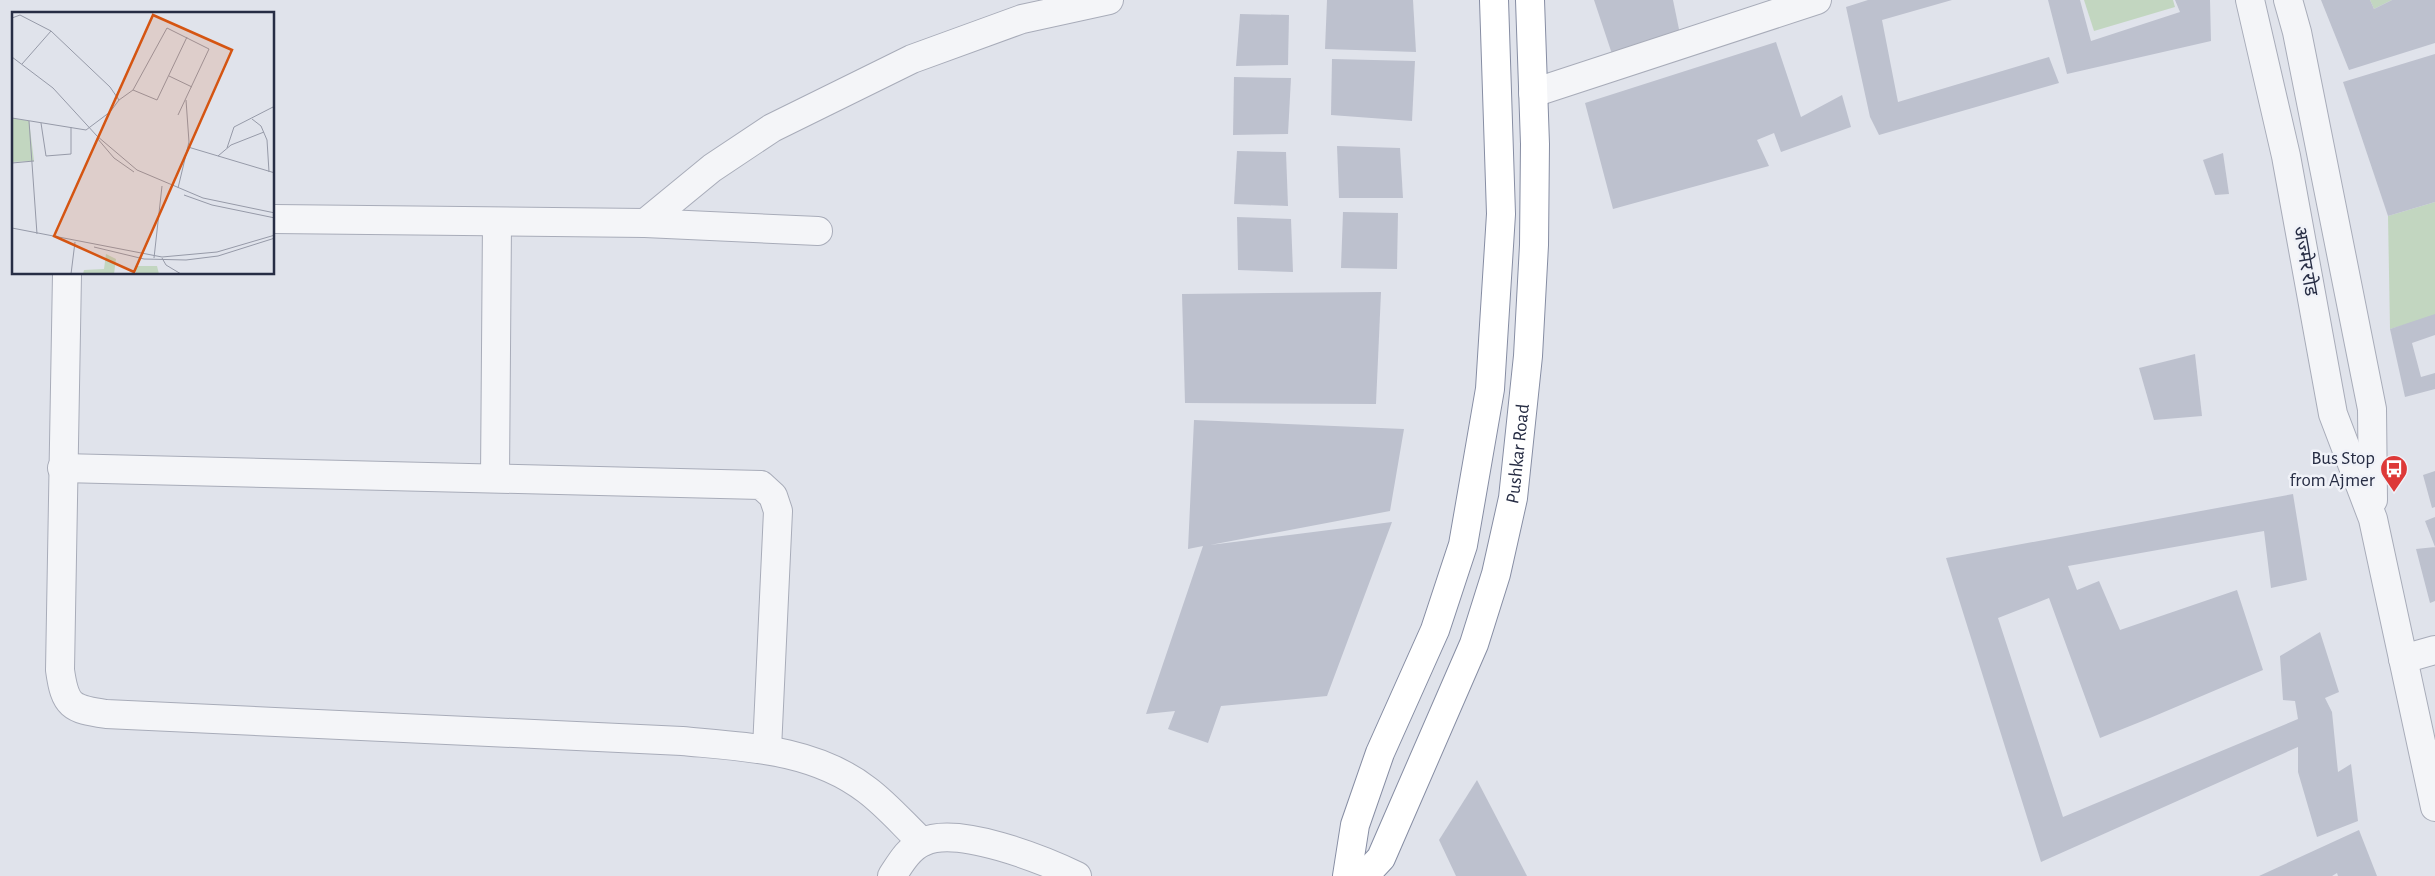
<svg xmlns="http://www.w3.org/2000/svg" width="2435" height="876" viewBox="0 0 2435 876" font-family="'Alegreya Sans','Noto Sans Devanagari',sans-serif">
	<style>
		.green { fill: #c2d6c0 }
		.building { fill: #bdc1ce }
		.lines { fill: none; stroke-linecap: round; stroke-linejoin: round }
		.minor-casing { stroke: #a8acb9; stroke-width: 30 }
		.trunk-casing { stroke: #868da3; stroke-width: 30 }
		.minor { stroke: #f4f5f8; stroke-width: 28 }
		.trunk { stroke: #fff; stroke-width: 28 }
		.labels { text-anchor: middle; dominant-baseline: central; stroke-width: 5; stroke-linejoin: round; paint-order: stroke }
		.street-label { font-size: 19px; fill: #272d44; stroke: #f0f2f8 }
		.poi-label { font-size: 19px; fill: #272d44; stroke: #f0f2f8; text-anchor: end }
		.inset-road { fill: none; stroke: #969aa8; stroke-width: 1 }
		.view { fill: #d55512; fill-opacity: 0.15; stroke: #d55512; stroke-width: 2.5 }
		.inset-edge { fill: none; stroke: #272d44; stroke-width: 2.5 }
	</style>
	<rect width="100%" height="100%" fill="#e0e3eb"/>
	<g class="green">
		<path d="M 2084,0 L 2173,0 L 2175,7 L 2094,31 Z"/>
		<path d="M 2370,0 L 2392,0 L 2374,9 Z"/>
		<path d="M 2435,202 L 2435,316 L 2390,329 L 2388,216 Z"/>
	</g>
	<g class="building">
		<path d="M 1327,0 L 1413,0 L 1416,52 L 1325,49 Z"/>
		<path d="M 1594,0 L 1673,0 L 1681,39 L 1615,63 Z"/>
		<path d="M 1868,0 L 1952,0 L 1882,20 L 1898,102 L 2049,57 L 2059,83 L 1879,135 L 1870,117 L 1846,7 Z"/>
		<path d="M 2048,0 L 2080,0 L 2091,41 L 2180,12 L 2175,0 L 2210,0 L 2211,41 L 2067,74 Z"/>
		<path d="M 2321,0 L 2370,0 L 2374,9 L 2392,0 L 2435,0 L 2435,43 L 2349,70 Z"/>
		<path d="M 1240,14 L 1289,15 L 1288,65 L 1236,66 Z"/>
		<path d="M 1776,42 L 1801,117 L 1842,95 L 1851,127 L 1781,152 L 1774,133 L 1757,140 L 1769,166 L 1613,209 L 1585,103 Z"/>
		<path d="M 2435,54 L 2435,202 L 2388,216 L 2343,82 Z"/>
		<path d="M 1332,59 L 1415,61 L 1412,121 L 1331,115 Z"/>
		<path d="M 1234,77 L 1291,78 L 1288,134 L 1233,135 Z"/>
		<path d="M 1337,146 L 1400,148 L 1403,198 L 1339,198 Z"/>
		<path d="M 1237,151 L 1286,152 L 1288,206 L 1234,204 Z"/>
		<path d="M 2223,153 L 2229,194 L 2215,195 L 2203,160 Z"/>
		<path d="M 1343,212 L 1398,213 L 1397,269 L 1341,268 Z"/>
		<path d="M 1237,217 L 1291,219 L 1293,272 L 1238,270 Z"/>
		<path d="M 1381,292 L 1376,404 L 1185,403 L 1182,294 Z"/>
		<path d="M 2435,314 L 2435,335 L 2412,343 L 2421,377 L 2435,373 L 2435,389 L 2405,397 L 2390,329 Z"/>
		<path d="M 2195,354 L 2202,416 L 2154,420 L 2139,368 Z"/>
		<path d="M 1194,420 L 1404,429 L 1390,511 L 1210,545 L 1392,522 L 1327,696 L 1221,706 L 1208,743 L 1168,729 L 1175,711 L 1146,714 L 1203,546 L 1188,549 Z"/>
		<path d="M 2435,471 L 2435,507 L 2432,508 L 2423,475 Z"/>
		<path d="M 2293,494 L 2307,580 L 2271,588 L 2264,531 L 2068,566 L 2077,590 L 2099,581 L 2120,630 L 2237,590 L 2263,670 L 2150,718 L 2100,738 L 2049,598 L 1998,618 L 2063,817 L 2298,719 L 2295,701 L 2283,700 L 2280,656 L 2320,632 L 2339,692 L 2325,698 L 2332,712 L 2338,772 L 2351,764 L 2358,821 L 2317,837 L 2298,772 L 2298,747 L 2041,862 L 1946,558 Z"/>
		<path d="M 2435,517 L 2435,601 L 2430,603 L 2416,549 L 2435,547 L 2425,521 Z"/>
		<path d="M 1477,780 L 1527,876 L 1456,876 L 1439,840 Z"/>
		<path d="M 2359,830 L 2377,876 L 2338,876 L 2337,873 L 2332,876 L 2259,876 Z"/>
	</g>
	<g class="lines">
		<defs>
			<g id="minor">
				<path d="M 2250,0 L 2286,156 L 2333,414 L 2373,519 L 2435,807"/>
				<path d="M 2288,0 L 2297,32 L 2372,409 L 2373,500"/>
				<path d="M 1533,93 L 1817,0"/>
				<path d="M 274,219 L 645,223 L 818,231"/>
				<path d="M 645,223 L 712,168 L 772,128 L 912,59 L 1022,19 L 1109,0"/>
				<path d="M 67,274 L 60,670 C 65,706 71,709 106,714 L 682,741 C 746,747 814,749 867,790 C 887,805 904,825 922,842"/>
				<path d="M 62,468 L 761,485 L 773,496 L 778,511 L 767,749"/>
				<path d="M 495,477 L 497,222"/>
				<path d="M 2403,659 L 2435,650"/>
				<path d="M 892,876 C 900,864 909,848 923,842 C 957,825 1044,860 1077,876"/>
			</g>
			<g id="trunk">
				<path d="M 1347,876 L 1355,825 L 1380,753 L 1435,630 L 1463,545 L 1490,389 L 1501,214 L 1494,0"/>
				<path id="s1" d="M 1364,876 L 1381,858 L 1474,644 L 1496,574 L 1513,498 L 1528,356 L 1534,245 L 1535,144 L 1530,0"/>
			</g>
		</defs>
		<use href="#minor" class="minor-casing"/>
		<use href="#trunk" class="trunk-casing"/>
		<use href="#minor" class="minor"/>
		<use href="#trunk" class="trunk"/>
	</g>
	<defs>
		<symbol id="bus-pin" viewBox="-11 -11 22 30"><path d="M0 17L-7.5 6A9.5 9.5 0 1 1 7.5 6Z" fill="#dd3938" stroke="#f0f2f8"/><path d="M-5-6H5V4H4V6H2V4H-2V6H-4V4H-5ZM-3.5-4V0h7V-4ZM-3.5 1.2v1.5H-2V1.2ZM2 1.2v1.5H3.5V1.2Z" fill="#fff"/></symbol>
	</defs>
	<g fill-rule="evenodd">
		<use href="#bus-pin" x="2378" y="453" width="32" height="43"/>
	</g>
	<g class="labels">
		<g class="street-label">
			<text transform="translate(2305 261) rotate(80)">अज्मेर रोड</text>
			<text stroke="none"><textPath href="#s1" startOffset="454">Pushkar Road</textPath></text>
		</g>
		<g class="poi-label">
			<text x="2375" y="458">Bus Stop<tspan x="2375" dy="22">from Ajmer</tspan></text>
		</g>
	</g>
	<g transform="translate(12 12)">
		<rect width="262" height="262" fill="#e0e3eb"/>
		<path d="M 0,106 L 17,109 L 22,149 L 0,150 ZM 94,242 L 104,247 L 102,262 L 71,262 L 72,258 L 92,257 ZM 123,254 L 145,254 L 147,262 L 124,262 Z" fill="#c2d6c0"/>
		<path class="inset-road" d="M 0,6 L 8,3 L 39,19 L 98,75 L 107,88 L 98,100 L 74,118 L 0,106M 0,45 L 41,76 L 85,124 L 125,158 L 191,186 L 263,201M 10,52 L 39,19M 157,64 L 180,75M 121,78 L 145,88 L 175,25M 107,88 L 121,78 L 155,16 L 197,37 L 166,103M 240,107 L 249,114 L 255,128 L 257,160M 17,109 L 25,222M 29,111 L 34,144 L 59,142 L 59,115M 85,126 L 102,146 L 122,160M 176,135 L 263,161M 215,136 L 222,115 L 263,94M 206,144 L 219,133 L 252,120M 0,151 L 22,149M 166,176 L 177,130 L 174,88M 172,183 L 200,193 L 263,206M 0,216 L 150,245 L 205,240 L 263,223M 82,235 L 132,247 L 174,248 L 206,244 L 263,226M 142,246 L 150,174M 150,246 L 154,253 L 169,262M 59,262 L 63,230"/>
		<path class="view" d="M 141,3 L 220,38 L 122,260 L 42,224 Z"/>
		<rect width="262" height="262" class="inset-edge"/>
	</g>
</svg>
